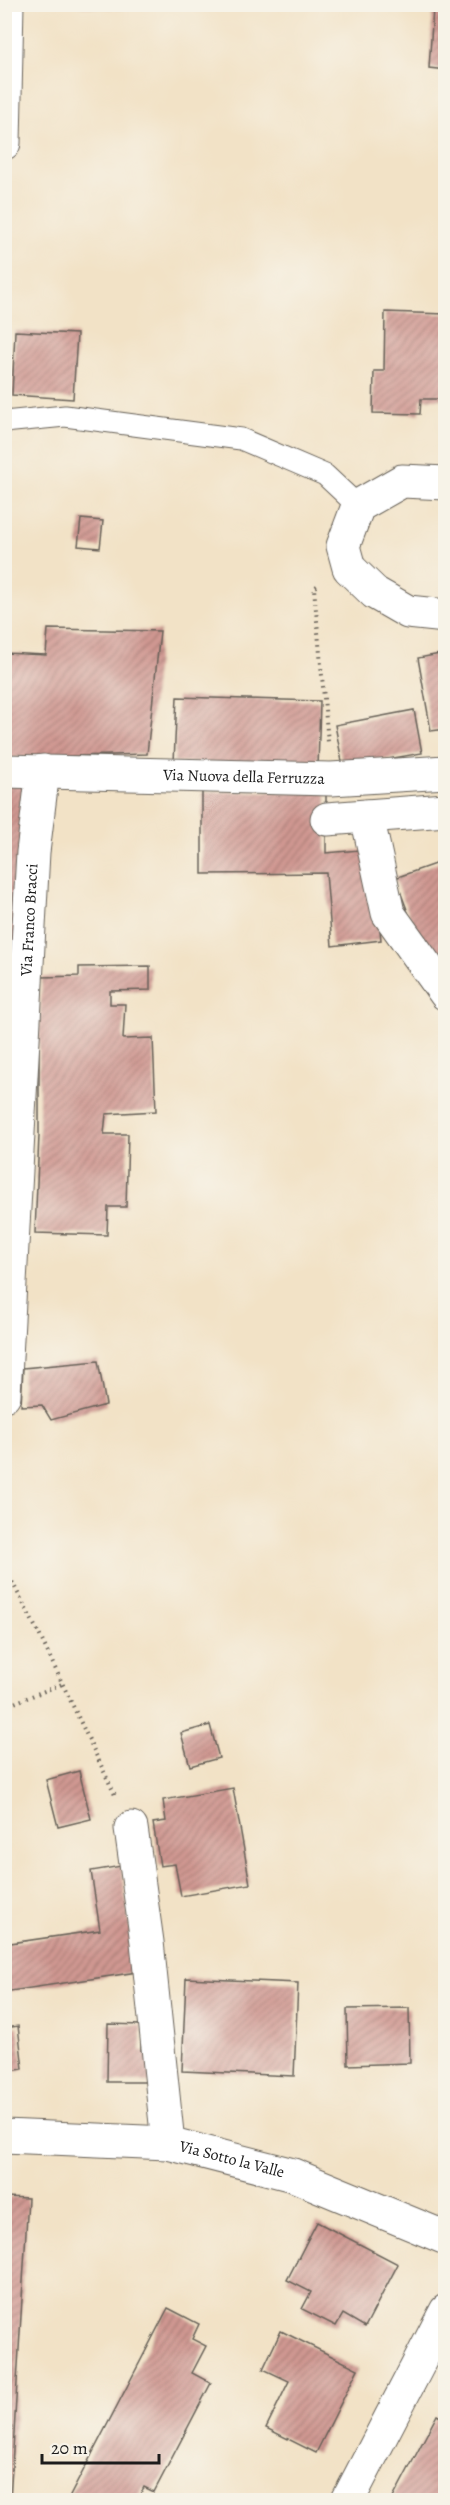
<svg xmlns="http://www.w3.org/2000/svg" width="450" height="2505" viewBox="0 0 450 2505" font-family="Alegreya,serif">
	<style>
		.building { fill: url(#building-hatch) }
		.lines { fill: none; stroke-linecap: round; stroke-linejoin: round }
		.service-casing { stroke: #676158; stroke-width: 23 }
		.minor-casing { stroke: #676158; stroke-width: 35 }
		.path { stroke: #676158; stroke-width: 4; stroke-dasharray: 1.5 4.5; stroke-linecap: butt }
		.service { stroke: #fff; stroke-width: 21 }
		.minor { stroke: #fff; stroke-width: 33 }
		.labels { text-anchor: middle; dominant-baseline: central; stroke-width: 4.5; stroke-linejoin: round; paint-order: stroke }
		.street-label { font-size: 16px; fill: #1c1c1c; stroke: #f7f3e8 }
	</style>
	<defs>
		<pattern id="building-hatch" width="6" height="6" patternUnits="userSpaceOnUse" patternTransform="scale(1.5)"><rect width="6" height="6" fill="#d09892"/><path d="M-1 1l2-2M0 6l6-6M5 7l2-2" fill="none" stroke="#a87b76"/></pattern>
	</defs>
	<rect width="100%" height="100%" fill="#f7f3e8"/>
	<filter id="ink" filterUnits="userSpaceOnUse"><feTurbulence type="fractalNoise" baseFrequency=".0167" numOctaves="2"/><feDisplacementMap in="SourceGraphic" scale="12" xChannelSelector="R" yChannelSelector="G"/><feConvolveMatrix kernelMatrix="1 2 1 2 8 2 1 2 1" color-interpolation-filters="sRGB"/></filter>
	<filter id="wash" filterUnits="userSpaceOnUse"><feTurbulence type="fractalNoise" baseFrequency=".008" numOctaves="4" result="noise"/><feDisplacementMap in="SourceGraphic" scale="24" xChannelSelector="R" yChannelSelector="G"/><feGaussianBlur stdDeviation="1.35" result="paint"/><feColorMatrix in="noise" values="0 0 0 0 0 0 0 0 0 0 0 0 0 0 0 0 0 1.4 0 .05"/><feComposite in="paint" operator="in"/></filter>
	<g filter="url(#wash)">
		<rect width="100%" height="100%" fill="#f2e2c6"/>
		<g id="blocks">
			<g class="building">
				<path d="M 78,5 L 122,5 L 122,9 L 78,6 Z"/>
				<path d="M 433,9 L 446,10 L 446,70 L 429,68 Z"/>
				<path d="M 385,312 L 446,314 L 446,399 L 421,399 L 420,414 L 373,413 L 374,371 L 384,371 Z"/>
				<path d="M 15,331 L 77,334 L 73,399 L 12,395 Z"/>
				<path d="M 81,519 L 103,521 L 100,548 L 78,546 Z"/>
				<path d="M 48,629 L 160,631 L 147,754 L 4,758 L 4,653 L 46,655 Z"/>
				<path d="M 446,653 L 446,729 L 431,731 L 418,658 Z"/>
				<path d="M 177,697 L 320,701 L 318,768 L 174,762 Z"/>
				<path d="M 414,710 L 422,753 L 343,767 L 335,725 Z"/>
				<path d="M 29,782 L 4,1285 L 4,783 Z"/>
				<path d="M 326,791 L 326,853 L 371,849 L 381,940 L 332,946 L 326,873 L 202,874 L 202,792 Z"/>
				<path d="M 446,860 L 446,970 L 419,941 L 395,878 Z"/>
				<path d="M 150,966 L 150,990 L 110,991 L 110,1004 L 125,1004 L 123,1039 L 153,1038 L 156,1111 L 106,1114 L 104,1134 L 128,1134 L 126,1207 L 108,1207 L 107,1235 L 35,1233 L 39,1135 L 39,1041 L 42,977 L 79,976 L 79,967 Z"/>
				<path d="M 98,1361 L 106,1405 L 51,1420 L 42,1405 L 21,1406 L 23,1368 Z"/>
				<path d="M 210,1725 L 219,1758 L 190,1766 L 181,1733 Z"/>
				<path d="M 79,1771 L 91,1819 L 58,1827 L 46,1780 Z"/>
				<path d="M 233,1788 L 250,1884 L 181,1896 L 175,1864 L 160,1866 L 153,1823 L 166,1821 L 163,1800 Z"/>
				<path d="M 121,1866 L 137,1972 L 4,1992 L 4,1944 L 100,1930 L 91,1871 Z"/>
				<path d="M 186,1978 L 298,1983 L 294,2076 L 182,2071 Z"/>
				<path d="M 409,2008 L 410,2063 L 348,2065 L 347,2009 Z"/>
				<path d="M 108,2024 L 141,2025 L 141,2051 L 152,2051 L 151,2082 L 107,2082 Z"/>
				<path d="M 18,2026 L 23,2069 L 5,2072 L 5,2028 Z"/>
				<path d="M 4,2197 L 28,2198 L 10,2500 L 4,2500 Z"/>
				<path d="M 317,2222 L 398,2264 L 365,2327 L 343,2314 L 336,2326 L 302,2309 L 311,2292 L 287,2280 Z"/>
				<path d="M 168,2308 L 199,2324 L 192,2339 L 206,2346 L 192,2373 L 211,2383 L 154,2492 L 144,2487 L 137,2500 L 68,2500 Z"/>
				<path d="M 281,2331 L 358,2369 L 316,2453 L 266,2428 L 289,2381 L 263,2369 Z"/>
				<path d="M 437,2415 L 446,2420 L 446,2500 L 392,2500 Z"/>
			</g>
		</g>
	</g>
	<g filter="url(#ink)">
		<use href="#blocks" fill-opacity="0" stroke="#676158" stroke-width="1.5"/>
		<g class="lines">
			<defs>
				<path id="service" d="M 4,422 L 65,416 L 241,439 L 325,475 L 358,506"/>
				<g id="minor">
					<path d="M 4,143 L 7,4"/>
					<path d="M 446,483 L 402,481 L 358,506 L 343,546 L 349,568 L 375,593 L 408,612 L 446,616"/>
					<path id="s1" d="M 4,771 L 331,779 L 446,772"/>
					<path d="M 367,816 L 388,913 L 446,994"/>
					<path d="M 327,819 L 446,810"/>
					<path id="s2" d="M 4,1395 L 33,852 L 43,771"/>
					<path d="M 131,1828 L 147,1942 L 168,2143"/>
					<path id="s3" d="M 4,2136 L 168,2143 L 293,2175 L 446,2238"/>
					<path d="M 348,2500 L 446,2311"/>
				</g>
			</defs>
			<use href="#service" class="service-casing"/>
			<use href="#minor" class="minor-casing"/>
			<g class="path">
				<path d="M 317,586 L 314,588 L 328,742"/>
				<path d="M 4,1566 L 39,1634 L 115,1795"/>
				<path d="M 4,1707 L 62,1684"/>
			</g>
			<use href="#service" class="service"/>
			<use href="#minor" class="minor"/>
		</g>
	</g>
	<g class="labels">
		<g class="street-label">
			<text stroke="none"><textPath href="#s1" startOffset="240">Via Nuova della Ferruzza</textPath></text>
			<text stroke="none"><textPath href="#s2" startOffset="476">Via Franco Bracci</textPath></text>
			<text stroke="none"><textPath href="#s3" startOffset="230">Via Sotto la Valle</textPath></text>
		</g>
	</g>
	<rect width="450" height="2505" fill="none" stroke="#f7f3e8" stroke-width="24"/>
	<path d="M42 2454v9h117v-9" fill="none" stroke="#1c1c1c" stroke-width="3"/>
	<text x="51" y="2454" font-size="18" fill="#1c1c1c" stroke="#f7f3e8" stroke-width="4.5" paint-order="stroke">20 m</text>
</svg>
